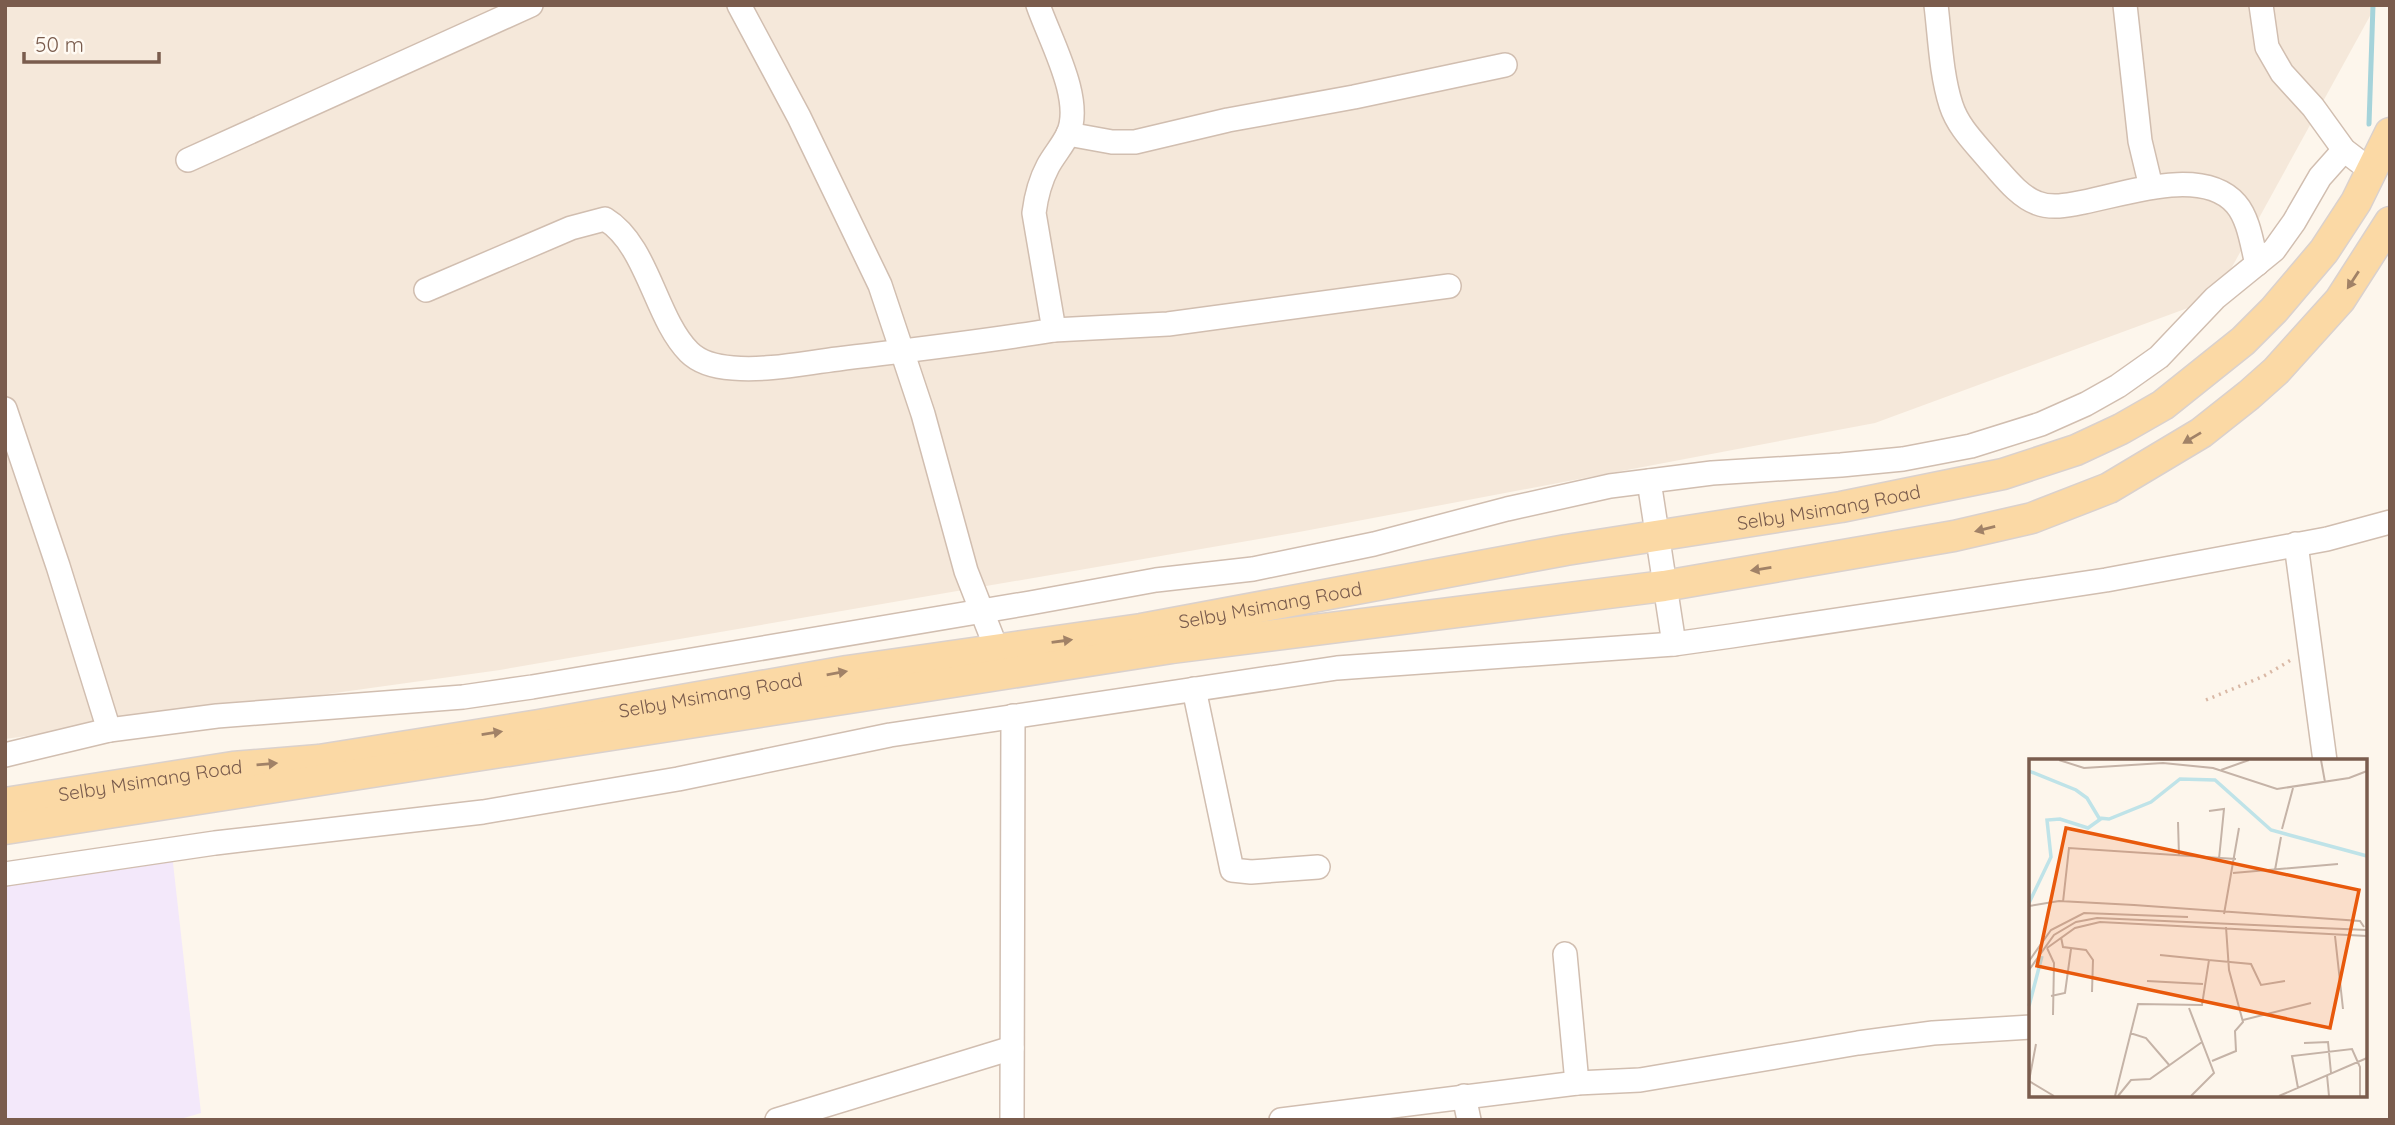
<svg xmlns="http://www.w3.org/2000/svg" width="2395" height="1125" viewBox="0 0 2395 1125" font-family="Quicksand,sans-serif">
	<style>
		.residential { fill: #f5e8da }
		.education { fill: #f3e8fa }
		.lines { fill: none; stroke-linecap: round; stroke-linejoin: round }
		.stream { stroke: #a5d3da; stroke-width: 5 }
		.minor-casing { stroke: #d1beb0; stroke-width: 26 }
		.major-casing { stroke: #dad1cd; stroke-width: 33 }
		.path { stroke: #d9b8a5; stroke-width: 3.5; stroke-dasharray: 2 5; stroke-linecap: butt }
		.minor { stroke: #fff; stroke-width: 23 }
		.major { stroke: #fbd9a5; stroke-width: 30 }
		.oneway { fill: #a18267 }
		.labels { text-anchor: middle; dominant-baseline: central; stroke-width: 6; stroke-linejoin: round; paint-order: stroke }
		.street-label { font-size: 19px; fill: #7a5c4d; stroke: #fffaf3 }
		.inset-river { fill: none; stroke: #bfe3e8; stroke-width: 3.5 }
		.inset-road { fill: none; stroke: #c5b3a7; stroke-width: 2 }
		.view { fill: #e8590c; fill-opacity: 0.15; stroke: #e8590c; stroke-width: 3.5 }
		.inset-edge { fill: none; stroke: #7a5c4d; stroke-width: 3.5 }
	</style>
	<rect width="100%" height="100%" fill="#fdf6ec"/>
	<path class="residential" d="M 5,5 L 2376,5 L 2215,298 L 1875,423 L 1299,532 L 500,670 L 5,739 Z"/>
	<path class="education" d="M 172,854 L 201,1113 L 177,1120 L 5,1120 L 5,880 Z"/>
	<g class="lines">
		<path class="stream" d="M 2369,124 L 2373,5"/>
		<defs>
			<g id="minor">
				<path d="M 739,5 L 799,117 L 880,285 L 923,414 L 966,571 L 997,650"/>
				<path d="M 1936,5 C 1940,38 1941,74 1951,105 C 1958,127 1975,143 1990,161 C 2003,175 2018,196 2037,203 C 2052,209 2069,205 2084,202 C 2125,194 2203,166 2236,204 C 2249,219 2252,245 2257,264"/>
				<path d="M 2125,5 L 2140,141 L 2151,187"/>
				<path d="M 2261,5 L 2267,47 L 2282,73 L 2313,107 L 2344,150 L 2361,163 L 2374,167"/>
				<path d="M 1068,134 L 1112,142 L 1135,142 L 1228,120 L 1354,97 L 1505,65"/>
				<path d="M 188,160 L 531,5"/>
				<path d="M 426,290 L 571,228 L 605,219 C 648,245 655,318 689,352 C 700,363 718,367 733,368 C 767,371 804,363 838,359 C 910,350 982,342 1054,330 L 1034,213 C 1036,197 1040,181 1048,166 C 1054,155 1063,145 1068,134 C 1084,100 1050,40 1038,5"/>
				<path d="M 1054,330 L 1168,324 L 1449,286"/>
				<path d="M 5,409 L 58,566 L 109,730"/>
				<path d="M 1649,481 L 1674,644"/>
				<path d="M 2296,544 L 2325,761"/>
				<path d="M 1194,689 L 1232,870 L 1251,872 L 1318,867"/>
				<path d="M 5,755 L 109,730 L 217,716 L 463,697 L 532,687 L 1030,603 L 1156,580 L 1253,569 L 1374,544 L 1507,509 L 1610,486 L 1712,473 L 1841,465 L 1903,459 L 1971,446 L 2041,424 L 2086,404 L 2118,386 L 2159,357 L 2215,298 L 2274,250 L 2294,222 L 2320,177 L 2344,150"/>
				<path d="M 5,874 L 215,843 L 483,812 L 678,779 L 890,735 L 1337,668 L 1674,644 L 1731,636 L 2106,580 L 2327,539 L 2390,522"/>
				<path d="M 1565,954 L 1577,1083"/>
				<path d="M 1464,1096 L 1469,1120"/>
				<path d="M 777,1120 L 1012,1048"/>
				<path d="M 1012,1120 L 1013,716"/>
				<path d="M 1281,1120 L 1577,1083 L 1640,1080 L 1858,1043 L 1933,1033 L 2031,1027"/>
			</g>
			<g id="major">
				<path id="s1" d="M 5,803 L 233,767 L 319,760 L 539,725 L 847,671 L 1141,629 L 1566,550 L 1841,507 L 2003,474 L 2076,450 L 2121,429 L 2163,405 L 2243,341 L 2274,310 L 2324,251 L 2356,202 L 2390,133"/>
				<path d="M 5,829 L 1172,648 L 1664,586 L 1954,536 L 2032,518 L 2109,488 L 2201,433 L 2249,395 L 2276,371 L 2340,300 L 2390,222"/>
			</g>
		</defs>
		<use href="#minor" class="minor-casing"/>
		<use href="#major" class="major-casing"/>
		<path class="path" d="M 2206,700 L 2264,676 L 2291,660"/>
		<use href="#minor" class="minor"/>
		<use href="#major" class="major"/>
	</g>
	<defs><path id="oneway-solid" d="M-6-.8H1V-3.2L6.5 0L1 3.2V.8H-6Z" transform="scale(1.75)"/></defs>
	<g class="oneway">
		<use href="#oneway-solid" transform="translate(2353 280) rotate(123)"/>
		<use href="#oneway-solid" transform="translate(2192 438) rotate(149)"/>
		<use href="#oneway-solid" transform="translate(1985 529) rotate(166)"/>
		<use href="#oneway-solid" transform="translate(1761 569) rotate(171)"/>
		<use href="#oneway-solid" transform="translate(1062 641) rotate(-8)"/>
		<use href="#oneway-solid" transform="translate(837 673) rotate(-10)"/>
		<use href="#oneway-solid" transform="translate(492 733) rotate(-9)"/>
		<use href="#oneway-solid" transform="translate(267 764) rotate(-5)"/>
	</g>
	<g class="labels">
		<g class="street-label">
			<text stroke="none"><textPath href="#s1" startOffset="1848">Selby Msimang Road</textPath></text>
			<text stroke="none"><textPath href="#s1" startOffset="1281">Selby Msimang Road</textPath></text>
			<text stroke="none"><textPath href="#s1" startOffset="714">Selby Msimang Road</textPath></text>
			<text stroke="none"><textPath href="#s1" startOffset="147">Selby Msimang Road</textPath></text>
		</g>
	</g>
	<g transform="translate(2029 759)">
		<rect width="338" height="338" fill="#fdf6ec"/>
		<path class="inset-river" d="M 0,12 L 47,31 L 58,39 L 70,59 L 80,60 L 122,43 L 151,20 L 186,21 L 242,71 L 338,97M 0,144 L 22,98 L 18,61 L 31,60 L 59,69 L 73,59M 0,247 L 13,197"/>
		<path class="inset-road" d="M 30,1 L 55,9 L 134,4 L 184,9 L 248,30 L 320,19 L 338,12M 292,1 L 296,23M 192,11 L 220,1M 180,52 L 195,50 L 190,100M 149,63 L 150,97M 253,70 L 264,29M 246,111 L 252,78M 204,114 L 309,105M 34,143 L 40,89 L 207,100M 0,147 L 30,142 L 105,146 L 331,162 L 335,168M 195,155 L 210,69M 306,177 L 314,250M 32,178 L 34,188 L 57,191 L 64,201 L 63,233M 18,189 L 46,169 L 71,163 L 338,177M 18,189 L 25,204 L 24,256M 131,196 L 180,201M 0,202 L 22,171 L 55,154 L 159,158M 0,211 L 25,176 L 47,163 L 68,159 L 338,171M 118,222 L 174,225M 22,237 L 36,234 L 42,190M 160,249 L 185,314 L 162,337M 214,261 L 282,244M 101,274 L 117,279 L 141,307M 275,284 L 299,283 L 302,314M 183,302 L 207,292 L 206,272 L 214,263 L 200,211 L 197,168M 298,316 L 300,337M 0,322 L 7,285M 0,322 L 25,337M 269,329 L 263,297 L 323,290 L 331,308 L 331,337M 86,337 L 109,245 L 173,246 L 180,201 L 222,205 L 232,226 L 256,222M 89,337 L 102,321 L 121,320 L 173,283M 250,337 L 338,299"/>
		<path class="view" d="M 37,69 L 330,131 L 301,269 L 8,207 Z"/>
		<rect width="338" height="338" class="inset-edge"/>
	</g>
	<rect width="2395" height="1125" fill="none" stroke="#7a5c4d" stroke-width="14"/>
	<path d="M24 52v10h135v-10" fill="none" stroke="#7a5c4d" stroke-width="3.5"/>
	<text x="35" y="52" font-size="21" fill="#7a5c4d" stroke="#fffaf3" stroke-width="5" paint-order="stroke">50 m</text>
</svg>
